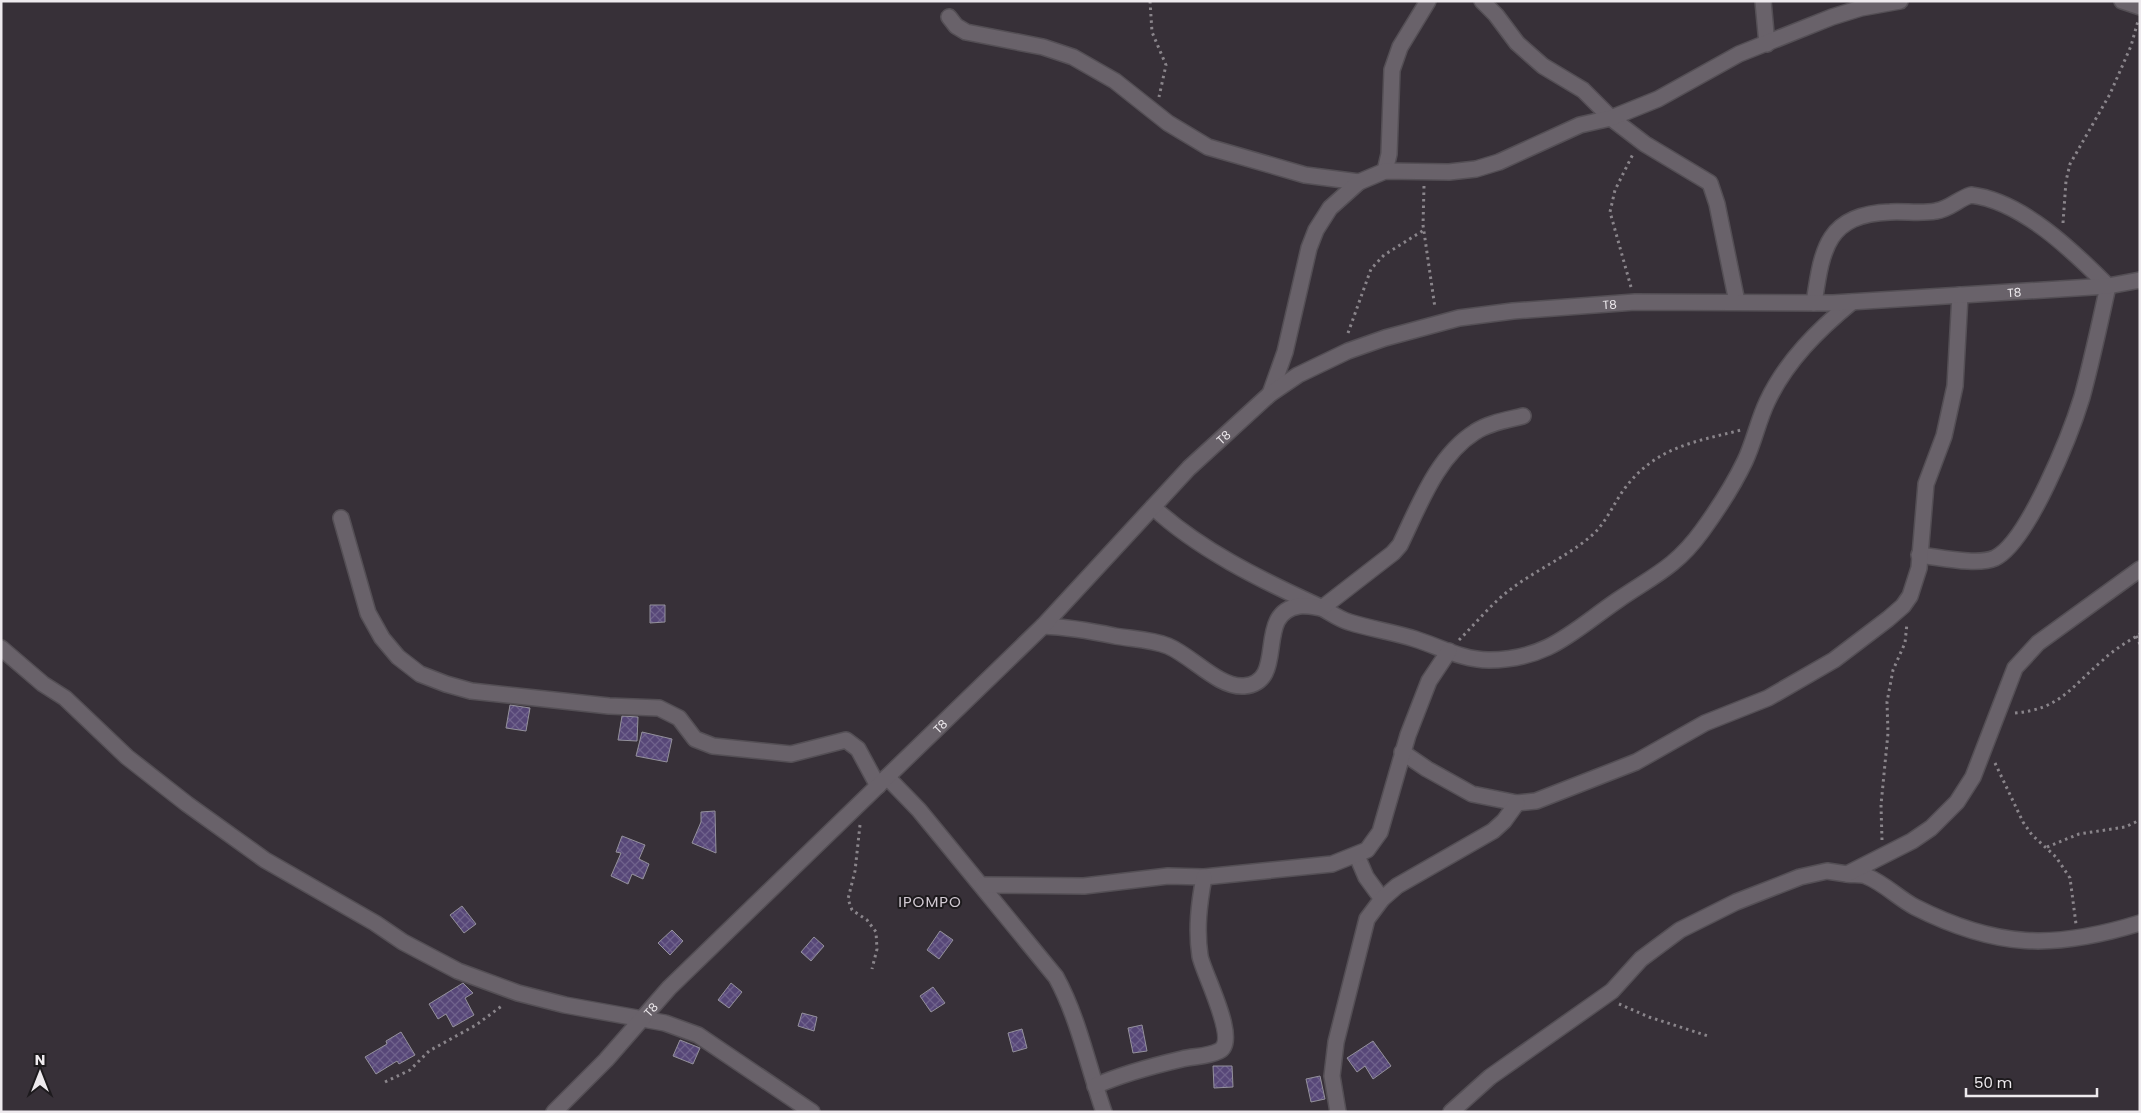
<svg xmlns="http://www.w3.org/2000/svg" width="2141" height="1113" viewBox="0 0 2141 1113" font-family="Poppins,sans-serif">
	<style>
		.building { fill: url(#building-cross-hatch); stroke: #94919c }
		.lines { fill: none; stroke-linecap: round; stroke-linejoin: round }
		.street-casing { stroke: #544f55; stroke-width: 18 }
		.secondary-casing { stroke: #544f55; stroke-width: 18 }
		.path { stroke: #8a858b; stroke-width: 3; stroke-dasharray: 2.5 4; stroke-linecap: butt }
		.street { stroke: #69626a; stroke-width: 15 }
		.secondary { stroke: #69626a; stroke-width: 15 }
		.labels { text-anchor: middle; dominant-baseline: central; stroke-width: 4; stroke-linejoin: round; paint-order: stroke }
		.street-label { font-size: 12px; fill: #eeeaee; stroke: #1d1a1d }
		.quarter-label { font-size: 15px; letter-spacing: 1px; fill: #d2cad3; stroke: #1d1a1d }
	</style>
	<defs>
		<pattern id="building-cross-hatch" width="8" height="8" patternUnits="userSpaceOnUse" patternTransform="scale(1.25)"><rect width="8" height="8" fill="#574778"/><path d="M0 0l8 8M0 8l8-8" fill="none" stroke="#6f628c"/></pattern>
	</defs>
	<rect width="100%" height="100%" fill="#373038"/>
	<g class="building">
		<path d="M 650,605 L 665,605 L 665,622 L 650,623 Z"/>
		<path d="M 510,705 L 530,708 L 526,731 L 506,728 Z"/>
		<path d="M 622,716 L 638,717 L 637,741 L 618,740 Z"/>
		<path d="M 642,732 L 672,739 L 667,762 L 636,756 Z"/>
		<path d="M 715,811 L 716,853 L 692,843 L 701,822 L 701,812 Z"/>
		<path d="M 622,836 L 645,845 L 639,859 L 649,864 L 643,879 L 632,874 L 628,884 L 611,876 L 621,853 L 616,852 Z"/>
		<path d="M 462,906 L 476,924 L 464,933 L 450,915 Z"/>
		<path d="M 672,930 L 683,941 L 670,955 L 658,943 Z"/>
		<path d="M 940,931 L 953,940 L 939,959 L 927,950 Z"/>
		<path d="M 814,937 L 824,946 L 811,961 L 801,952 Z"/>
		<path d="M 463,983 L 473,993 L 465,998 L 474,1015 L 453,1027 L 446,1014 L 438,1019 L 429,1004 Z"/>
		<path d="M 731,983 L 742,992 L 729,1008 L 718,1000 Z"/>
		<path d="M 933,987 L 945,1003 L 931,1012 L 920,996 Z"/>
		<path d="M 802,1013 L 817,1017 L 814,1031 L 798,1026 Z"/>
		<path d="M 1142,1025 L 1147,1051 L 1133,1053 L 1128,1028 Z"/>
		<path d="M 1022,1029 L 1027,1048 L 1013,1052 L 1008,1033 Z"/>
		<path d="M 401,1032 L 415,1055 L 399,1064 L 397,1061 L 376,1074 L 365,1057 L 387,1044 L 386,1041 Z"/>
		<path d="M 680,1040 L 700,1048 L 693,1064 L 673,1056 Z"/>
		<path d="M 1373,1041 L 1391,1066 L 1373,1079 L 1365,1066 L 1357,1072 L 1347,1058 Z"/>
		<path d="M 1213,1066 L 1232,1066 L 1233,1087 L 1214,1088 Z"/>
		<path d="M 1320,1076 L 1325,1099 L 1311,1102 L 1306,1079 Z"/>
	</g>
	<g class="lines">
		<defs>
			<g id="street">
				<path d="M 1482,1 L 1496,15 L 1517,43 L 1543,66 L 1583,90 L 1611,118 L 1645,144 L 1710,183 L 1717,204 L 1737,302"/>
				<path d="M 1763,1 L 1767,44"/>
				<path d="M 2122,1 L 2140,7"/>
				<path d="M 949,17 L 956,26 L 966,32 L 1043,47 L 1073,57 L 1115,81 L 1168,123 L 1208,147 L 1305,175 L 1359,182"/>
				<path d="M 1385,171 L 1389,154 L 1392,70 L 1400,47 L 1428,1"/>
				<path d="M 1814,303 C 1822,250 1826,214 1890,212 C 1905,211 1921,214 1936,211 C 1950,209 1958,199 1971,195 C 2022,201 2073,251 2108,286 C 2100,323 2092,360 2082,397 C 2071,433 2028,542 1995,558 C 1977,566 1939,557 1919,555"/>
				<path d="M 1270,394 L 1285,352 L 1309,248 L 1316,230 L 1330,208 L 1359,182 L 1385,171 L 1449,172 L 1476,169 L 1499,162 L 1580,125 L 1611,118 L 1658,99 L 1739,54 L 1832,17 L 1861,8 L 1900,1"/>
				<path d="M 1153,507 C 1198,549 1261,580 1316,605 C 1327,610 1338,619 1349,622 C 1371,629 1393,632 1415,639 C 1440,647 1463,660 1489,660 C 1548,660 1574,630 1618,600 C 1653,576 1676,567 1702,531 C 1718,509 1733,486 1745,461 C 1754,442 1758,421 1767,402 C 1786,361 1819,329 1852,302"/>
				<path d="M 341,518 L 368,613 L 382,638 L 398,657 L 420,674 L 446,684 L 471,691 L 609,706 L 659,708 L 679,718 L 695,739 L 713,746 L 791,754 L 846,740 L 858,749 L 878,786"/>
				<path d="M 1043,626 C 1069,627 1091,631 1115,636 C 1132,639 1151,639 1168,646 C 1192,656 1219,688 1244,686 C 1289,682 1253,613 1299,606 C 1306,605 1315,607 1322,608 L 1393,553 L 1400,545 C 1419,506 1437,456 1475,432 C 1488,423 1507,420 1523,416"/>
				<path d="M 1,648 L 43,684 L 65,698 L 127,757 L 187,804 L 265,860 L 375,923 L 403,942 L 458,971 L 518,993 L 565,1005 L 665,1023 L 698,1035 L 812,1112"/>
				<path d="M 1402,752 L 1427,769 L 1472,794 L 1517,803 L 1536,801 L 1636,762 L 1705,723 L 1768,698 L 1834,660 L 1888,619 L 1903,606 L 1910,596 L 1919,568 L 1926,484 L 1944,436 L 1955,386 L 1960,295"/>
				<path d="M 887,777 L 919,810 L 1056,977 C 1079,1019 1088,1067 1104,1112"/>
				<path d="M 1357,856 L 1366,877 L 1382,899"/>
				<path d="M 1847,874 C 1853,875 1861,874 1866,876 C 1884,883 1898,898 1915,907 C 1996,948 2053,950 2140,923"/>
				<path d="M 982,885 L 1084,886 L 1168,876 L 1204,877 L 1332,864 L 1367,850 L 1380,832 L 1408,735 L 1429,681 L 1449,651"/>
				<path d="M 1095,1086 C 1122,1074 1152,1066 1182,1059 C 1194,1056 1207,1057 1219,1051 C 1240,1041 1203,973 1200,956 C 1196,929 1199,904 1204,877"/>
				<path d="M 1338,1112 L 1332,1076 L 1336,1042 L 1367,919 L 1382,899 L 1397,886 L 1493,831 L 1504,821 L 1517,803"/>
				<path d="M 1451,1112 L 1490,1077 L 1612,991 L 1641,959 L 1680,930 L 1736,902 L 1800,877 L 1827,871 L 1847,874 L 1912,841 L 1931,828 L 1957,802 L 1973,777 L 2015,668 L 2038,643 L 2140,569"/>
			</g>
			<g id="secondary">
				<path id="s1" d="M 554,1112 L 606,1060 L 669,988 L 1043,626 L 1189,468 L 1270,394 L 1298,375 L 1348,351 L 1385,338 L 1459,318 L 1513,311 L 1635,302 L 1833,303 L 2108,286 L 2140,280"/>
			</g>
		</defs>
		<use href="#street" class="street-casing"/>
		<use href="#secondary" class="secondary-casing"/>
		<g class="path">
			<path d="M 1150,1 L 1152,32 L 1166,65 L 1159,97"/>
			<path d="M 1424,186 L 1423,225 L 1435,308"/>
			<path d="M 2063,223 L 2066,181 L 2070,164 L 2110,94 L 2131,46 L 2138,21"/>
			<path d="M 1631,287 L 1610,212 L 1615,190 L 1633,154"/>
			<path d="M 1348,333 L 1371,269 L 1384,255 L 1424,230"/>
			<path d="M 2136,636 L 2140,644"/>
			<path d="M 1459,640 C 1476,623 1492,603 1511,589 C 1536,570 1566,557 1590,537 C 1606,524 1613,504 1625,488 C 1656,447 1694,442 1741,430"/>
			<path d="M 2015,713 C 2060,709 2070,688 2102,661 C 2113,650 2127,642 2140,634"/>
			<path d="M 1995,763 L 2023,822 L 2032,835 L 2056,857 L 2070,878 L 2076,924"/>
			<path d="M 860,825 L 855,871 L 848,899 L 852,910 L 867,920 L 876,932 L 877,949 L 872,969"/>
			<path d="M 1882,840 L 1881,805 L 1888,733 L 1887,702 L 1893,670 L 1905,643 L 1907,623"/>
			<path d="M 2047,847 L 2079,834 L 2125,827 L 2140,820"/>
			<path d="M 1619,1004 L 1649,1017 L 1708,1036"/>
			<path d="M 385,1082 L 410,1070 L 429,1051 L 476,1025 L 503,1005"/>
		</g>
		<use href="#street" class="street"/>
		<use href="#secondary" class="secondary"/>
	</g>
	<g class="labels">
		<g class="street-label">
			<text stroke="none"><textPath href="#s1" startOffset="1776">T8</textPath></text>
			<text stroke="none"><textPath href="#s1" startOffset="1371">T8</textPath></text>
			<text stroke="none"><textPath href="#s1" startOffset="951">T8</textPath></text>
			<text stroke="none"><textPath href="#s1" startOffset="546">T8</textPath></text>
			<text stroke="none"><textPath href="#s1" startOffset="141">T8</textPath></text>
		</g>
		<g class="quarter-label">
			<text x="930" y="901">IPOMPO</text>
		</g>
	</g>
	<rect width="2141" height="1113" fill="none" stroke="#eeeaee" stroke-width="5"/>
	<g transform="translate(40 1073)" stroke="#1d1a1d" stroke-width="4" paint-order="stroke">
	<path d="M0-4L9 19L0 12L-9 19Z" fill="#eeeaee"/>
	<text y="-8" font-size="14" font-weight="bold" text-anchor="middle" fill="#eeeaee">N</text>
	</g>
	<path d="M1966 1088v8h131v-8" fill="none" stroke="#eeeaee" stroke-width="2.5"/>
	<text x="1974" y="1088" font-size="15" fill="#eeeaee" stroke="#1d1a1d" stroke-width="4" paint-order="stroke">50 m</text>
</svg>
